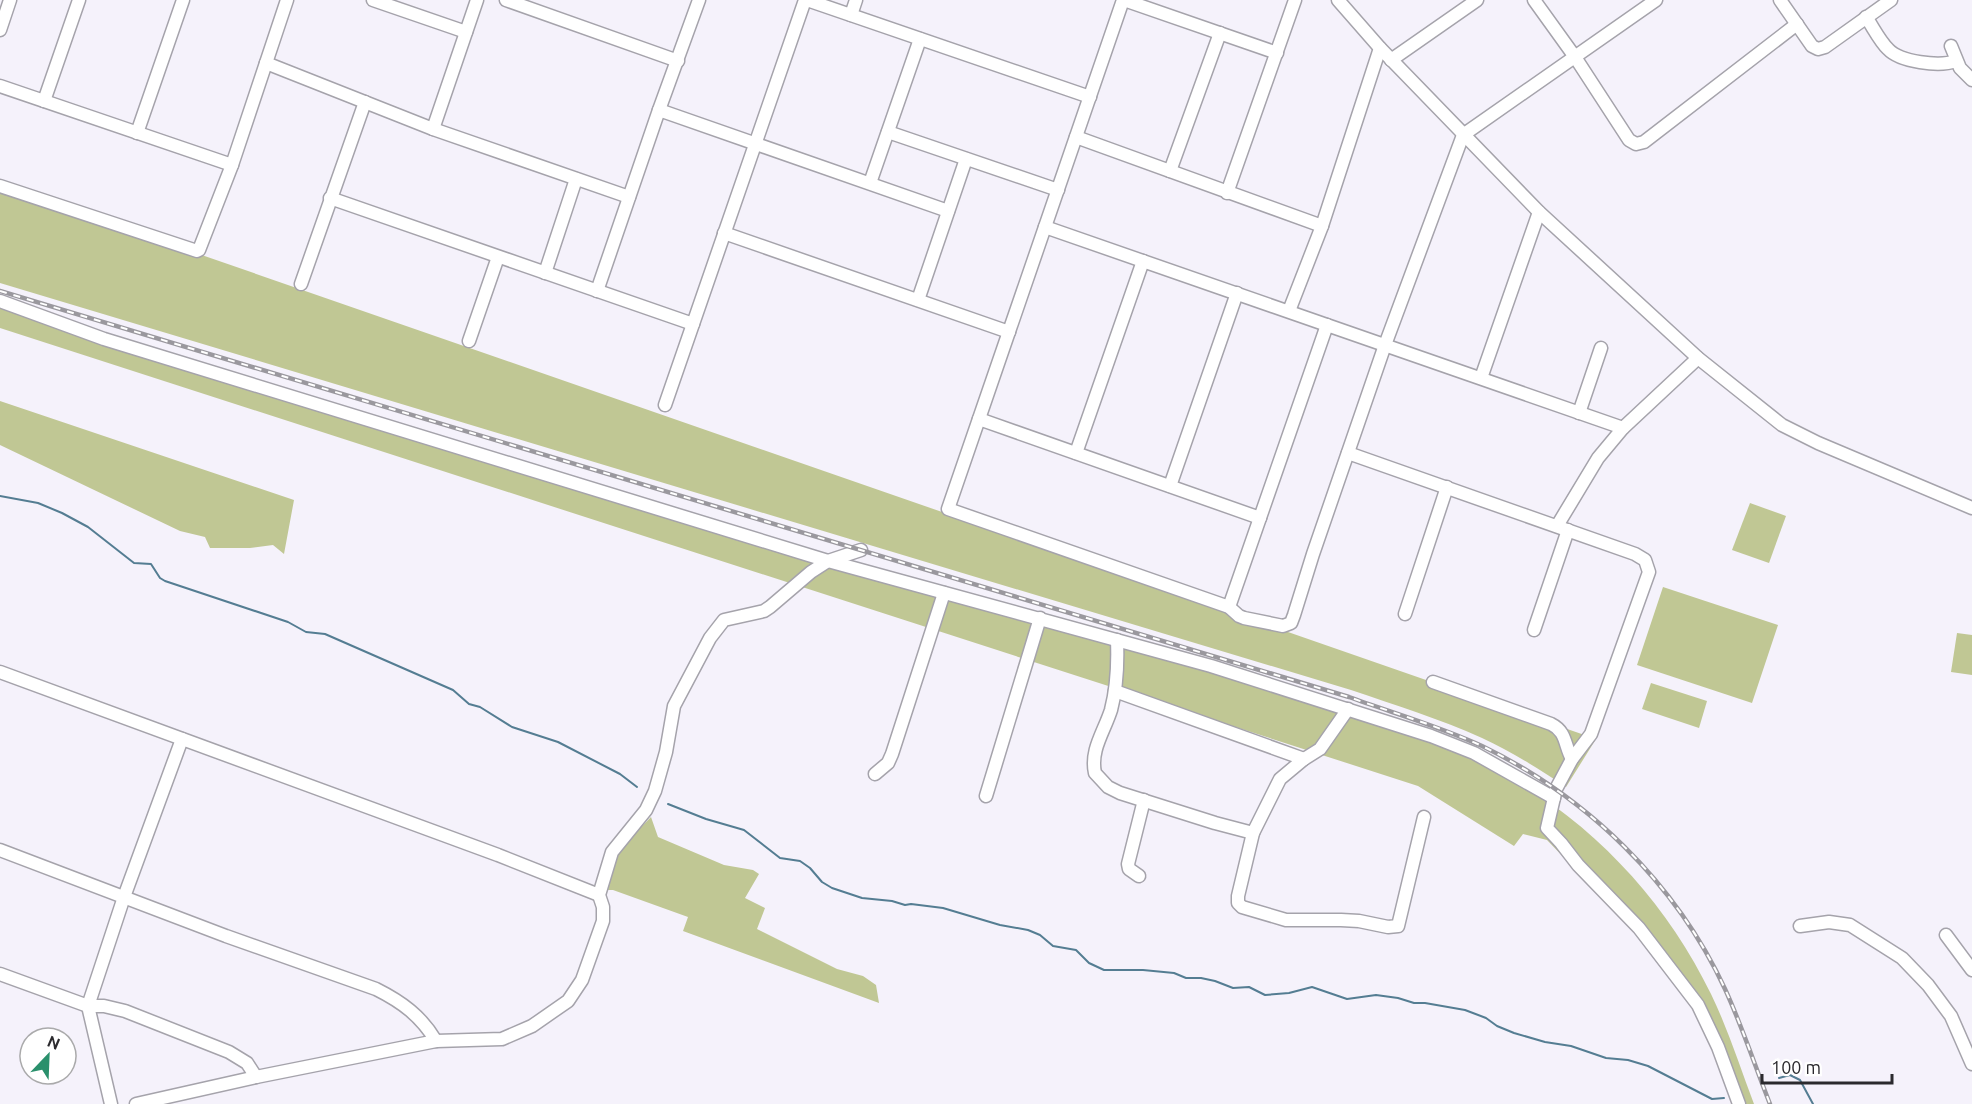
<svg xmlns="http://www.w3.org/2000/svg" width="1972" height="1104" viewBox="0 0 1972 1104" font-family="Ubuntu,sans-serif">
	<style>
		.green { fill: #c0c794 }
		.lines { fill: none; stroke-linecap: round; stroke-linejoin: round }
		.stream { stroke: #547d92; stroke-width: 2 }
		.minor-casing { stroke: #a5a3ab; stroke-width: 15 }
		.minor { stroke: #fff; stroke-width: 12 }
		.rail-casing { stroke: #9a989e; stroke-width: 4.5 }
		.rail { stroke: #fff; stroke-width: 2; stroke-dasharray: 7; stroke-linecap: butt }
	</style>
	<rect width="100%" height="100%" fill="#f5f2fb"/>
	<g class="green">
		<path d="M 0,185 L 1596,739 L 1566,787 C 1539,769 1512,752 1482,738 C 1440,719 1395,705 1351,690 L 0,283 Z"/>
		<path d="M 0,303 L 272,388 L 1345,711 C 1388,726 1431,739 1473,758 C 1577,806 1661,891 1711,994 C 1728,1029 1740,1067 1754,1104 L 1735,1104 L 1693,999 L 1650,947 L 1547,840 L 1523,834 L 1514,846 L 1418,786 L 0,328 Z"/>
		<path d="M 0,401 L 294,500 L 284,554 L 273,545 L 250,548 L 210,548 L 205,537 L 180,531 L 0,445 Z"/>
		<path d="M 1750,503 L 1786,516 L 1769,563 L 1732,550 Z"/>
		<path d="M 1663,587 L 1778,625 L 1752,703 L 1637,665 Z"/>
		<path d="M 1957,633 L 1972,635 L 1972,675 L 1951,672 Z"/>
		<path d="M 1651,683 L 1707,701 L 1699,728 L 1642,709 Z"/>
		<path d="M 651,817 L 658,837 L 724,865 L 753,870 L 759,874 L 745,898 L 765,908 L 757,929 L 837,969 L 863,976 L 876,985 L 879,1003 L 683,931 L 688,917 L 613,890 L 608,890 L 616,853 Z"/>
	</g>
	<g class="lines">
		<g class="stream">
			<path d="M 0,496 L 38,503 L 62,513 L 88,527 L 134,563 L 151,564 L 160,578 L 165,581 L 288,622 L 306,632 L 325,634 L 453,690 L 469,704 L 480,707 L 512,727 L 558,742 L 620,774 L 637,787"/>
			<path d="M 668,804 L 706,819 L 744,830 L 780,858 L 800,861 L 810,868 L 822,882 L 832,888 L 862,898 L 892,901 L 905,905 L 911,904 L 943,908 L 1000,925 L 1028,930 L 1040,935 L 1053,946 L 1076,950 L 1089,963 L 1104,970 L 1143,970 L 1174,973 L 1186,978 L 1201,978 L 1215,981 L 1233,988 L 1249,987 L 1265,995 L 1289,993 L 1312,987 L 1347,999 L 1376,995 L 1398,998 L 1414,1003 L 1425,1003 L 1465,1010 L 1486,1018 L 1497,1026 L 1514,1033 L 1545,1042 L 1571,1046 L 1606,1058 L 1628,1060 L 1648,1066 L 1712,1099 L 1724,1098"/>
			<path d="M 1779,1078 L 1790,1075 L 1800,1080 L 1813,1104"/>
		</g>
		<defs>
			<g id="minor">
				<path d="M 373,0 L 466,32"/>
				<path d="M 506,0 L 678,61"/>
				<path d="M 807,0 L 1090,97"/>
				<path d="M 1123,0 L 948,509 L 1229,607 L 1239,616 L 1244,618 L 1283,626 L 1291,623 L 1294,615 L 1313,554 L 1385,345 L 1463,135 L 1656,0"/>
				<path d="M 1124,0 L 1277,53"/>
				<path d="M 1338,0 L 1380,48 L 1539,212 L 1698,358 L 1782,425 L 1818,443 L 1972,508"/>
				<path d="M 1534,0 L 1575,57 L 1629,140 L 1636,144 L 1644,142 L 1797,24"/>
				<path d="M 1780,0 L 1812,46 L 1818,49 L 1825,47 L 1891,0"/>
				<path d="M 851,15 L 856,0"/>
				<path d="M 1866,17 C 1873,27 1879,40 1888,49 C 1900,62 1939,67 1956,61"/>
				<path d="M 0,30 L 10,0"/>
				<path d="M 1951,46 L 1960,68 L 1972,80"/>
				<path d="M 1391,60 L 1477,0"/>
				<path d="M 266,63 L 433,129 L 629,197"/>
				<path d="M 0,86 L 232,165"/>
				<path d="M 44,101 L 79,0"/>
				<path d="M 659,110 L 948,211"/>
				<path d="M 433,129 L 477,0"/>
				<path d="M 888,132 L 1058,190"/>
				<path d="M 137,133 L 183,0"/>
				<path d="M 1076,137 L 1322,226"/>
				<path d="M 1170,171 L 1220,33"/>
				<path d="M 870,183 L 920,39"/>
				<path d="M 0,186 L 197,251 L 199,250 L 232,165 L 287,0"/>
				<path d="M 1227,193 L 1295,0"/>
				<path d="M 330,198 L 693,324"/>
				<path d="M 1045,227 L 1623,428"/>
				<path d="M 724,233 L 1009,332"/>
				<path d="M 545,273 L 576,179"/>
				<path d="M 301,284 L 365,102"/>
				<path d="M 597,291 L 659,110 L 699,0"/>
				<path d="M 918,300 L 966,159"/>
				<path d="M 0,301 L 104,339 L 828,561 L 1211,666 L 1431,736 L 1474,753 L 1554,798"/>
				<path d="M 1289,311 L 1322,226 L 1380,48"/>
				<path d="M 469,341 L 498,257"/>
				<path d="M 1481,378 L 1539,212"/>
				<path d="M 665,405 L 805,0"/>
				<path d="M 1579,413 L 1601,348"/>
				<path d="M 979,419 L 1260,518"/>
				<path d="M 1076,453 L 1143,261"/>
				<path d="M 1348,453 L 1635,554 L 1645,560 L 1649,572 L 1591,734 L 1572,759 L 1556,789 L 1547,828 L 1561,843 L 1578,865 L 1639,928 L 1698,1005 L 1718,1047 L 1739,1104"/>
				<path d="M 1170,486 L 1237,293"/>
				<path d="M 1557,526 L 1598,458 L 1623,428 L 1698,358"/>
				<path d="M 1229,607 L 1327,325"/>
				<path d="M 1405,614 L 1447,487"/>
				<path d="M 1534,630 L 1568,530"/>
				<path d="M 1117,640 C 1118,664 1117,687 1111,710 C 1104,732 1090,750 1095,773 L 1108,787 L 1120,793 L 1215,823 L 1253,833"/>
				<path d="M 0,672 L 498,855 L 599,895"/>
				<path d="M 1433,682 L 1551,724 C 1567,732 1564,745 1572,759"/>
				<path d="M 1115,691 L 1304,759"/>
				<path d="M 1348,709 L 1320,749 L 1304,759 L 1280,779 L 1253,833 L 1238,896 L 1238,903 L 1242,907 L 1286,920 L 1341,920 L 1359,921 L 1388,927 L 1398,926 L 1424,817"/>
				<path d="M 875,774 L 888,763 L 892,754 L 944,593"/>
				<path d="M 986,796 L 1040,618"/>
				<path d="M 0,850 L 226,936 L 376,989 C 402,1002 421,1016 436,1041"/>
				<path d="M 1139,876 L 1129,869 L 1128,864 L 1144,800"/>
				<path d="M 1800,926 L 1829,922 L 1850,925 L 1902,958 L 1928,985 L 1951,1016 L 1972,1064"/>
				<path d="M 1946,935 L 1972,970"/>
				<path d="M 0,974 L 88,1006 L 104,1006 L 125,1011 L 229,1052 L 247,1063 L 256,1077"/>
				<path d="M 111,1104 L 88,1006 L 124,897 L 182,739"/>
				<path d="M 136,1104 L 256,1077 L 436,1041 L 502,1039 L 532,1026 L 568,1001 L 582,980 L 603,921 L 603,907 L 599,895 L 612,852 L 646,810 L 655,791 L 666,752 L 674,706 L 710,638 L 724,620 L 764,611 L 770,607 L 811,572 L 828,561 L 861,550"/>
			</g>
		</defs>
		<use href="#minor" class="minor-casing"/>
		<use href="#minor" class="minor"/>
		<defs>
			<path id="rail" d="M 0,291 L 1349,697 C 1393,713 1439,726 1482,746 C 1587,797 1676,883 1725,989 C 1742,1026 1755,1066 1770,1104"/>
		</defs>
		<use href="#rail" class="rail-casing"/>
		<use href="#rail" class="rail"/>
	</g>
	<g transform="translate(48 1056) rotate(23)"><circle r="28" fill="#ffffff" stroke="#aaaaab" stroke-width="1.5"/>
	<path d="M0-4.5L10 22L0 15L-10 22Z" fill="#2a906c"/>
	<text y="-9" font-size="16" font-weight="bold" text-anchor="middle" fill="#2b2a2e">N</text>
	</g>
	<path d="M1762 1074v9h130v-9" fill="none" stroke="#2b2a2e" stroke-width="3"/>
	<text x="1771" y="1074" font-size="18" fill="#2b2a2e" stroke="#ffffff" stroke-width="4.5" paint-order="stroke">100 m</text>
</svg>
